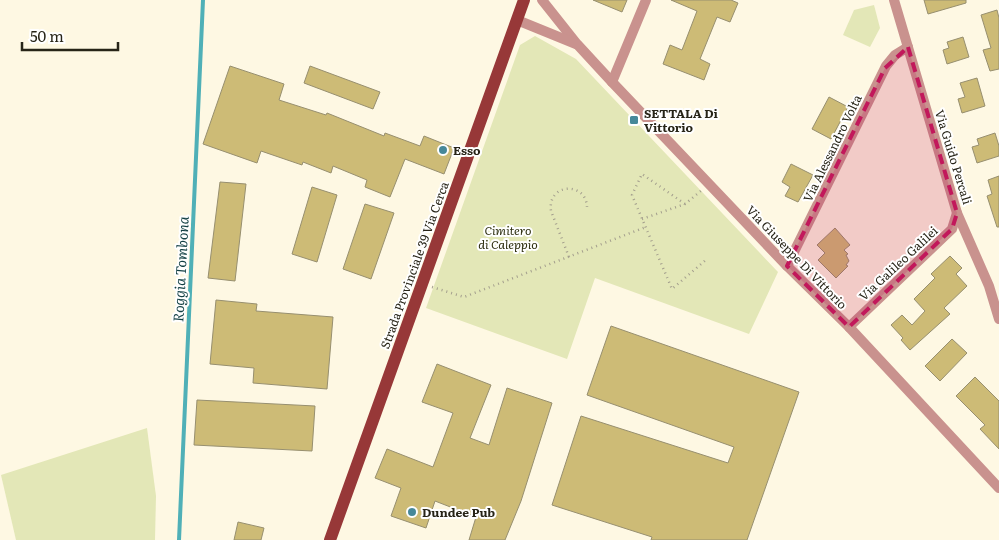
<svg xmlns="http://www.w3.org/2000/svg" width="999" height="540" viewBox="0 0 999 540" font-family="Literata,serif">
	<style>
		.green { fill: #e3e7b7 }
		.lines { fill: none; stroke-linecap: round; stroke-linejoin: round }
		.stream { stroke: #4fb0b7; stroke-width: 4 }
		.building { fill: #cdbb76; stroke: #978f6f }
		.path { stroke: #a39e8d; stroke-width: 2.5; stroke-dasharray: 1 4; stroke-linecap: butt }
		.street { stroke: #c9928e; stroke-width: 10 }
		.primary { stroke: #973838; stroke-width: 12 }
		.marked { fill: #c2185b; fill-opacity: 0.2; stroke: #c2185b; stroke-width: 4; stroke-dasharray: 10 6; stroke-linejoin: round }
		.poi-dot { fill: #468899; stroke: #fff; stroke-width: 2 }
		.labels { text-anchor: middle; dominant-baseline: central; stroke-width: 4; stroke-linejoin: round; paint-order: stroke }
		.poi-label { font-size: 12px; font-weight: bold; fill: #272417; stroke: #fff; text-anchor: start }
		.street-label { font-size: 12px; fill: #272417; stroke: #fff }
		.park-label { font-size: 12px; font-style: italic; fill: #2f3011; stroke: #fff }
		.water-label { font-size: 14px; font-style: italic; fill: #123f43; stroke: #fff }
	</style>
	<rect width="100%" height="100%" fill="#fef8e3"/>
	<g class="green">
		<path d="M 874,5 L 880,28 L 870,47 L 843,35 L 854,10 Z"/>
		<path d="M 535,36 L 576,59 L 778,272 L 749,334 L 595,278 L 567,359 L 426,308 L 520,45 Z"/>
		<path d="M 147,428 L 156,496 L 155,540 L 16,540 L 1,475 Z"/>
	</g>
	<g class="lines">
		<path class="stream" d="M 179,540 L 203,0"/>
	</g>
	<g class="building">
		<path d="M 593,0 L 627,0 L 622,12 Z"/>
		<path d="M 671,0 L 731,0 L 738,3 L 730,22 L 717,17 L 700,59 L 710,64 L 704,80 L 663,64 L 670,45 L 682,50 L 697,11 Z"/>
		<path d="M 924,0 L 966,0 L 966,3 L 928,14 Z"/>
		<path d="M 997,10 L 999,18 L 999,69 L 990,71 L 983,50 L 991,48 L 981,15 Z"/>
		<path d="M 963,37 L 969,57 L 947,64 L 943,50 L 949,48 L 947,42 Z"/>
		<path d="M 230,66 L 284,84 L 279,100 L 326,115 L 327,113 L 384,136 L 385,133 L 420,146 L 424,136 L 454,148 L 444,174 L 405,159 L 390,197 L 365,187 L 367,180 L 333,166 L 331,173 L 303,162 L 302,165 L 261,151 L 257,163 L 203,144 Z"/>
		<path d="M 310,66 L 380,92 L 373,109 L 304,83 Z"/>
		<path d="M 977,78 L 985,106 L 962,113 L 958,99 L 965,97 L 960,83 Z"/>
		<path d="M 829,97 L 848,107 L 831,139 L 812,129 Z"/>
		<path d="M 995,133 L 999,146 L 999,156 L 977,163 L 972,147 L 979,145 L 977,139 Z"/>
		<path d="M 791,164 L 813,175 L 798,202 L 785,196 L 790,187 L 782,182 Z"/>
		<path d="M 999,176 L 999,227 L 997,227 L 987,196 L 992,194 L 988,180 Z"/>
		<path d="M 220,182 L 246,184 L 235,281 L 208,278 Z"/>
		<path d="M 312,187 L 337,195 L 317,262 L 292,254 Z"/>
		<path d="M 365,204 L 394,213 L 371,279 L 343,269 Z"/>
		<path d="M 835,228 L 850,245 L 844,250 L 848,254 L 846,255 L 849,261 L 846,265 L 848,266 L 836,278 L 818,260 L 825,253 L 817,245 Z"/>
		<path d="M 950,256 L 962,268 L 956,274 L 967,286 L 944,308 L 950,314 L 910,350 L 901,340 L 903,338 L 891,325 L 902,315 L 912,325 L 925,311 L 914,299 L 935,278 L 931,274 Z"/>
		<path d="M 216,300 L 257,304 L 256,311 L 333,317 L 327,389 L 253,383 L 254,368 L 210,364 Z"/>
		<path d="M 611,326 L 799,392 L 747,540 L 651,540 L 652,537 L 552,505 L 581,416 L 728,463 L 734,447 L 587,395 Z"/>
		<path d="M 952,339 L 967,353 L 940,381 L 925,366 Z"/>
		<path d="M 437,364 L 491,385 L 470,438 L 489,445 L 507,388 L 552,403 L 521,501 L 505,540 L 469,540 L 476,517 L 435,501 L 426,528 L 391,516 L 401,488 L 375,478 L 387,449 L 433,467 L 453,413 L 422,402 Z"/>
		<path d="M 975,377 L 999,401 L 999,449 L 980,429 L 985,425 L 956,396 Z"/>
		<path d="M 197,400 L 315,406 L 312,451 L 194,445 Z"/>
		<path d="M 238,522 L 264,528 L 261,540 L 234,540 Z"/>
	</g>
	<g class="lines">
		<g class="path">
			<path d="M 685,204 L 642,174 L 632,195 L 672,289 L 707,259"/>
			<path d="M 642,219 L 685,204 L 702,190"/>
			<path d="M 569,257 L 551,211 C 547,183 586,181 587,207"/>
			<path d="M 432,287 L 464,297 L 646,227"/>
		</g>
		<g class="street">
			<path d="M 542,0 L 577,44 L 612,82 L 787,266 L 849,327 L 999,488"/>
			<path d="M 894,0 L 957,213 L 989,286 L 999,319"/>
			<path d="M 517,20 L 576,44"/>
			<path d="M 612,82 L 646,0"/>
			<path d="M 787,266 L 886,66 L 895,55 L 908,47"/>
			<path d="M 849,327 L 952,229 L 957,213"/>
		</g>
		<path class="primary" d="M 330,540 L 524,0"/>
	</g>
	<path class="marked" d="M 908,47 L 957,213 L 952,229 L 849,327 L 787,266 L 885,68 Z"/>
	<g class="poi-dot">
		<rect x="629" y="115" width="10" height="10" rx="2.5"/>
		<circle cx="443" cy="150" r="5"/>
		<circle cx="412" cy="512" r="5"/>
	</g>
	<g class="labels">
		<g class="poi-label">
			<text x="644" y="113">SETTALA Di<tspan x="644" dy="14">Vittorio</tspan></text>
			<text x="453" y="150">Esso</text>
			<text x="422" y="512">Dundee Pub</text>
		</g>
		<g class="street-label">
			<text transform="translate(832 148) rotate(-64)">Via Alessandro Volta</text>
			<text transform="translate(954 157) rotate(73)">Via Guido Percali</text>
			<text transform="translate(797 257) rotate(46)">Via Giuseppe Di Vittorio</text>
			<text transform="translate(898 263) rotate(-43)">Via Galileo Galilei</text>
			<text transform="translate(414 265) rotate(-70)">Strada Provinciale 39 Via Cerca</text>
		</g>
		<g class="park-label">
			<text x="508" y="230">Cimitero<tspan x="508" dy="14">di Caleppio</tspan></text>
		</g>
		<g class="water-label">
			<text transform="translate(180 269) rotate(-87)">Roggia Tombona</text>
		</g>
	</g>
	<path d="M22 42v8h96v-8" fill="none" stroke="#272417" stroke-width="2.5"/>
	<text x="30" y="42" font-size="15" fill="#272417" stroke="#ffffff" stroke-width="4" paint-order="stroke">50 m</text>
</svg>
